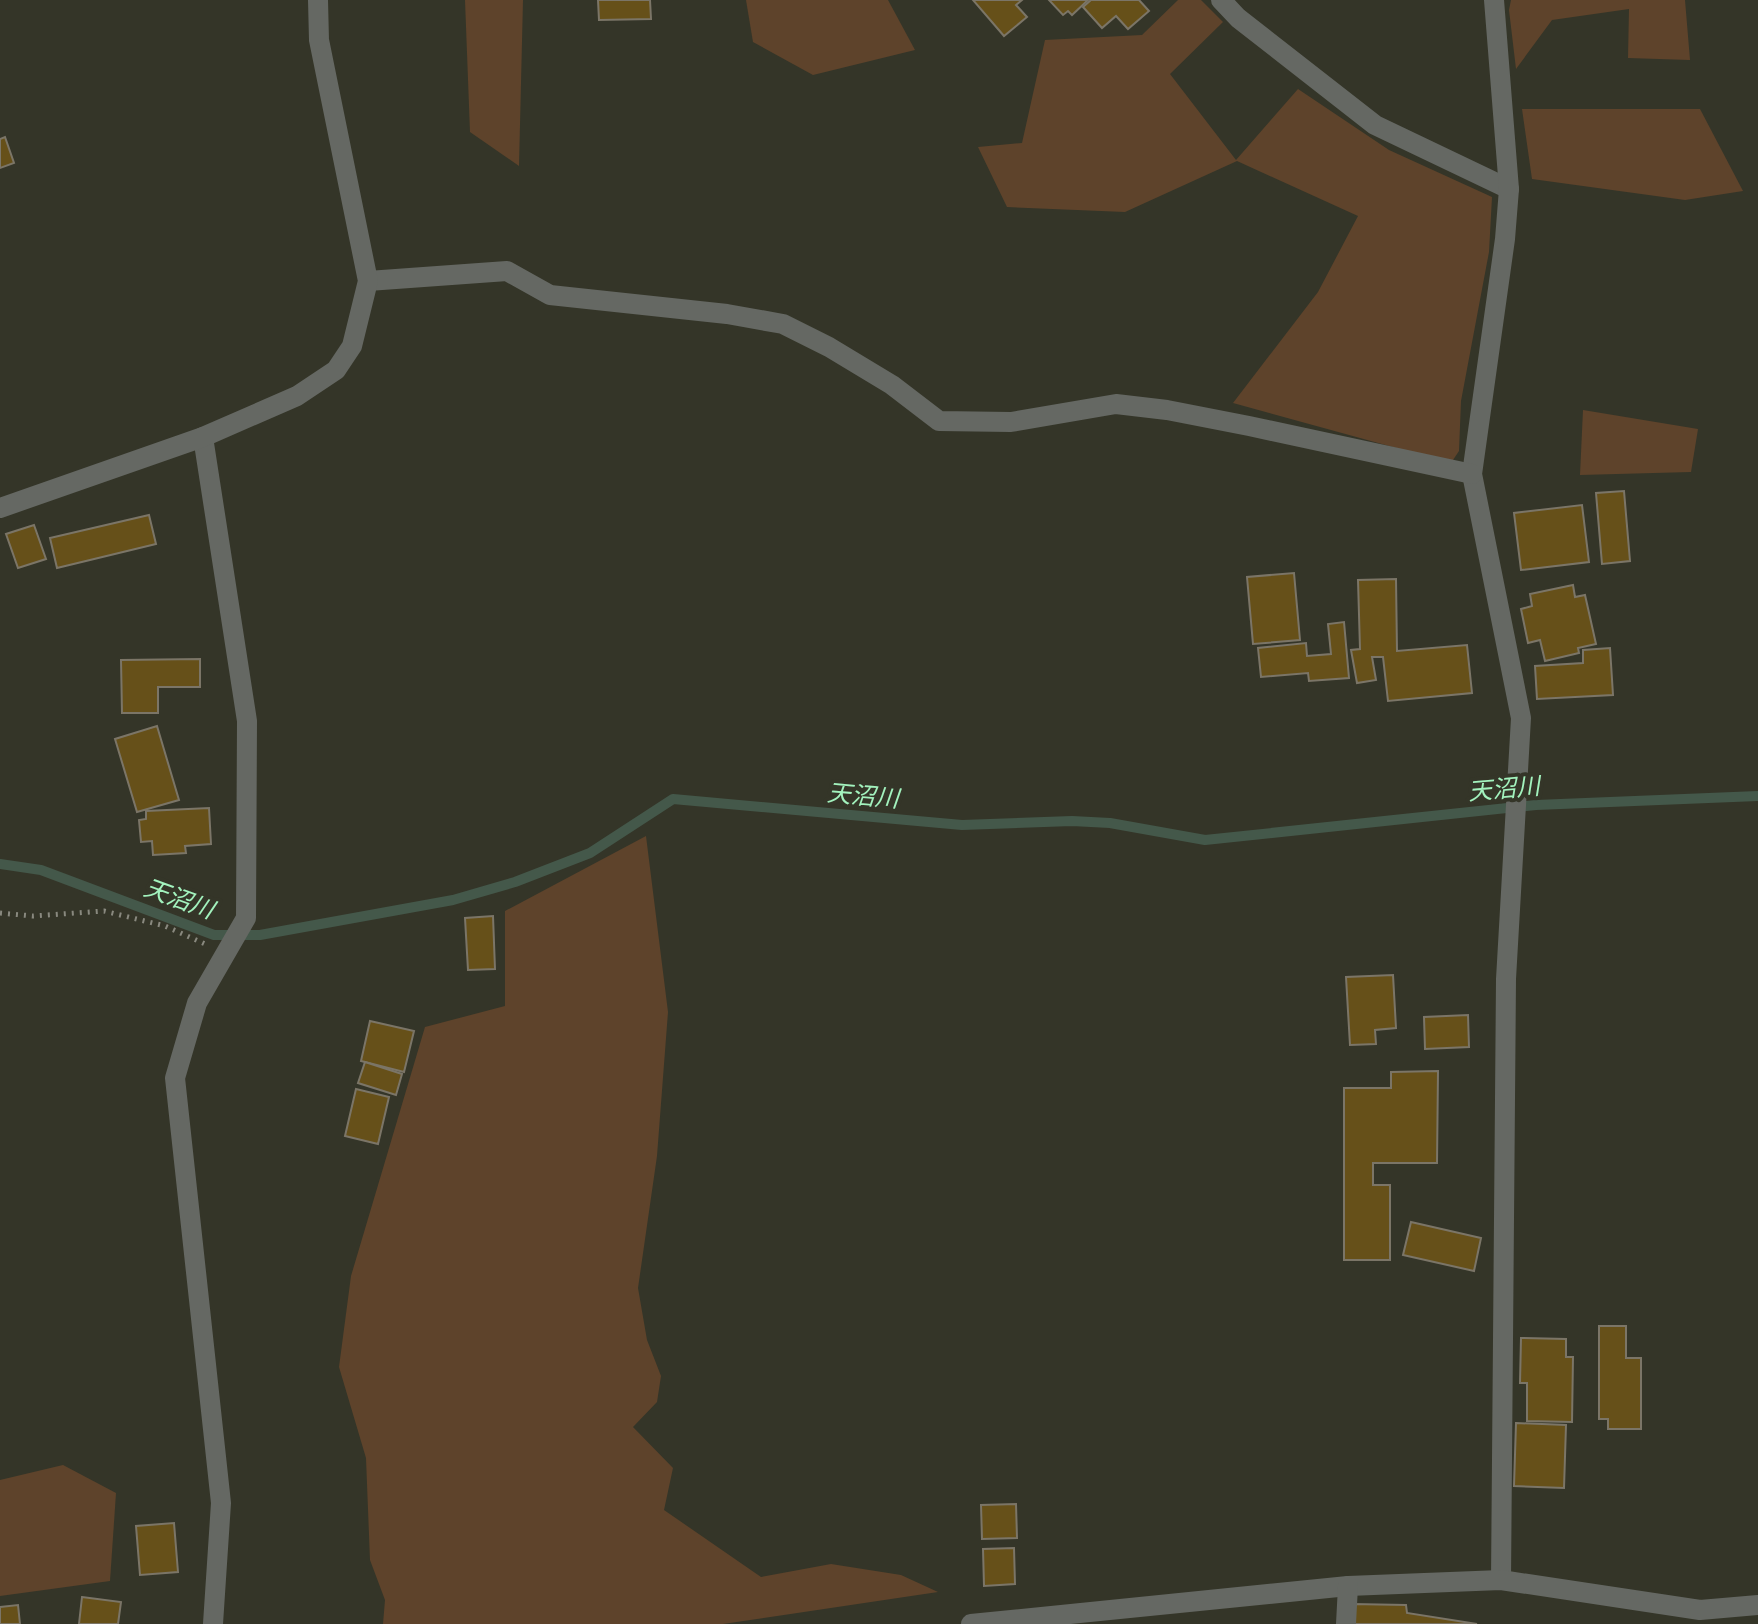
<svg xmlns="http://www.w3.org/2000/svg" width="1758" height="1624" viewBox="0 0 1758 1624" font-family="'DejaVu Sans','Noto Sans JP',sans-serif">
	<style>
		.green { fill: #5e432b }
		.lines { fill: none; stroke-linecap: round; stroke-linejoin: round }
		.stream { stroke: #44584a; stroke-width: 10 }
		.building { fill: #665019; stroke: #7b7567; stroke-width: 2 }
		.path { stroke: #89897f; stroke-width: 5; stroke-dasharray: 2 6; stroke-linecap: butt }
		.minor { stroke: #656863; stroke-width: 20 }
		.labels { text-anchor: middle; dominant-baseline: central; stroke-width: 8; stroke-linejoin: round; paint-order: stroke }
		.water-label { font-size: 24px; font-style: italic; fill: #a3f3be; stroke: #343528 }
	</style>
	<rect width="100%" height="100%" fill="#343528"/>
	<g class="green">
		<path d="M 465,0 L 523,0 L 519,166 L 470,132 Z"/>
		<path d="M 746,0 L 888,0 L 915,50 L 813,75 L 753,42 Z"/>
		<path d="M 1178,0 L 1201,0 L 1223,22 L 1170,74 L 1236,160 L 1298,89 L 1389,150 L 1492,197 L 1489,252 L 1461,401 L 1459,451 L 1451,463 L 1233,403 L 1318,292 L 1358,216 L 1237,161 L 1125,212 L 1007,207 L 978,147 L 1022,143 L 1045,40 L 1142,35 Z"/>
		<path d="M 1511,0 L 1685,0 L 1690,60 L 1628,58 L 1629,9 L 1552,20 L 1516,69 L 1509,10 Z"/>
		<path d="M 1522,109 L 1700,109 L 1743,191 L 1685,200 L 1532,179 Z"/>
		<path d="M 1583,410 L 1698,429 L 1691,472 L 1580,475 Z"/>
		<path d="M 646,836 L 668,1012 L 657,1156 L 638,1288 L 647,1340 L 661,1376 L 657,1402 L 633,1427 L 673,1468 L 664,1510 L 761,1577 L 831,1564 L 901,1575 L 938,1592 L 723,1624 L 383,1624 L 385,1600 L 370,1560 L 366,1458 L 339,1367 L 351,1276 L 425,1027 L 505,1006 L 505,911 Z"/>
		<path d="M 63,1465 L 116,1493 L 110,1581 L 0,1596 L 0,1480 Z"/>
	</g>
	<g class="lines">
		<path class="stream" d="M 0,864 L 41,870 L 214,935 L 260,935 L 453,900 L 515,882 L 590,853 L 673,799 L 962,825 L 1072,821 L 1110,823 L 1205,840 L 1536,805 L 1758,796"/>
	</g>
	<g class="building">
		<path d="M 598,0 L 650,0 L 651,19 L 599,20 Z"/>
		<path d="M 973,0 L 1022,0 L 1016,5 L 1027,17 L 1004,36 Z"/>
		<path d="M 1049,0 L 1088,0 L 1072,15 L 1068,11 L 1063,15 Z"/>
		<path d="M 1091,0 L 1139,0 L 1149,11 L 1128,29 L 1116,16 L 1102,28 L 1083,7 Z"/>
		<path d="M 5,137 L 14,163 L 0,168 L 0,139 Z"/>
		<path d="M 1624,491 L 1630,561 L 1602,564 L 1596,493 Z"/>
		<path d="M 1582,505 L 1589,562 L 1521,570 L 1514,513 Z"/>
		<path d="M 149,515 L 156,544 L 57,568 L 50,538 Z"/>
		<path d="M 34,525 L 46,559 L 18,568 L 6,534 Z"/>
		<path d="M 1294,573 L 1300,640 L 1253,644 L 1247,577 Z"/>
		<path d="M 1396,579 L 1397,651 L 1467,645 L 1472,693 L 1388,701 L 1383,657 L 1372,657 L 1376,680 L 1357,683 L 1351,650 L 1360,649 L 1358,580 Z"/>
		<path d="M 1573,585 L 1575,597 L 1585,595 L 1596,644 L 1578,648 L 1579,653 L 1545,661 L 1540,640 L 1528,643 L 1521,609 L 1532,606 L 1530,594 Z"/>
		<path d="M 1344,622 L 1349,678 L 1309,681 L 1308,673 L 1261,677 L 1258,648 L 1306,643 L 1307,656 L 1331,654 L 1328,624 Z"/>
		<path d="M 1610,648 L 1613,695 L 1537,699 L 1535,666 L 1583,663 L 1583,650 Z"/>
		<path d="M 200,659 L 200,687 L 158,687 L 158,713 L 122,713 L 121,660 Z"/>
		<path d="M 157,726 L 179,800 L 137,812 L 115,739 Z"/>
		<path d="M 209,808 L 211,844 L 185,846 L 186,853 L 153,855 L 152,841 L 141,842 L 139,820 L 146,819 L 146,811 Z"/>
		<path d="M 493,916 L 495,969 L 468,970 L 465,918 Z"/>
		<path d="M 1393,975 L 1396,1028 L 1375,1030 L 1376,1044 L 1350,1045 L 1346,977 Z"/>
		<path d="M 1468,1015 L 1469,1047 L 1425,1049 L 1424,1017 Z"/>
		<path d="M 370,1021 L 414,1031 L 404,1072 L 361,1061 Z"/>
		<path d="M 365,1062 L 402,1074 L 396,1095 L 358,1083 Z"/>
		<path d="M 1438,1071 L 1437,1163 L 1373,1163 L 1373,1185 L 1390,1185 L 1390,1260 L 1344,1260 L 1344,1088 L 1391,1088 L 1391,1072 Z"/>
		<path d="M 356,1089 L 389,1097 L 378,1144 L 345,1136 Z"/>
		<path d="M 1411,1222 L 1481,1238 L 1474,1271 L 1403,1255 Z"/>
		<path d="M 1599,1326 L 1626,1326 L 1626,1358 L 1641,1358 L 1641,1429 L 1608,1429 L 1608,1419 L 1599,1419 Z"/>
		<path d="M 1521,1338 L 1566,1339 L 1566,1357 L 1573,1357 L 1572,1422 L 1527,1421 L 1527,1383 L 1520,1383 Z"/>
		<path d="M 1516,1423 L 1566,1425 L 1564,1488 L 1514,1486 Z"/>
		<path d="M 1016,1504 L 1017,1538 L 982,1539 L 981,1505 Z"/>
		<path d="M 174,1523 L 178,1572 L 140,1575 L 136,1526 Z"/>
		<path d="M 1014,1548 L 1015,1584 L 984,1586 L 983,1549 Z"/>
		<path d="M 82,1597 L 121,1602 L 118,1624 L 79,1624 Z"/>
		<path d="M 1352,1604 L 1406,1605 L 1407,1613 L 1477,1624 L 1352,1624 Z"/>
		<path d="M 18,1605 L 20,1624 L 0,1624 L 0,1607 Z"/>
	</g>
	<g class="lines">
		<path class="path" d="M 0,913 L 33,916 L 104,911 L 165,926 L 205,944"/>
		<g class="minor">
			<path d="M 1221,0 L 1238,18 L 1375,125 L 1509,189"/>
			<path d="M 1494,0 L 1509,189 L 1505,239 L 1472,474 L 1521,718 L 1506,979 L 1501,1580"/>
			<path d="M 368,281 L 507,271 L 550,295 L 727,314 L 783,324 L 829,347 L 892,385 L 939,421 L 1011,422 L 1116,404 L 1167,410 L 1249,426 L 1472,474"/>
			<path d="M 203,437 L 247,721 L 246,918 L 197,1003 L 175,1078 L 221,1503 L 213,1624"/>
			<path d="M 0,508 L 203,437 L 297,396 L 336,370 L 352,346 L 368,281 L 319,40 L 318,0"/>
			<path d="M 971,1624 L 1348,1586 L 1501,1580 L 1700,1610 L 1758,1605"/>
			<path d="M 1346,1624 L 1348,1586"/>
		</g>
	</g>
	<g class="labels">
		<g class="water-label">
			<text transform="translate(1504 789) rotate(-5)">天沼川</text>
			<text transform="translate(863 796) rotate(5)">天沼川</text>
			<text transform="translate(179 899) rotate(20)">天沼川</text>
		</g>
	</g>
</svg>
